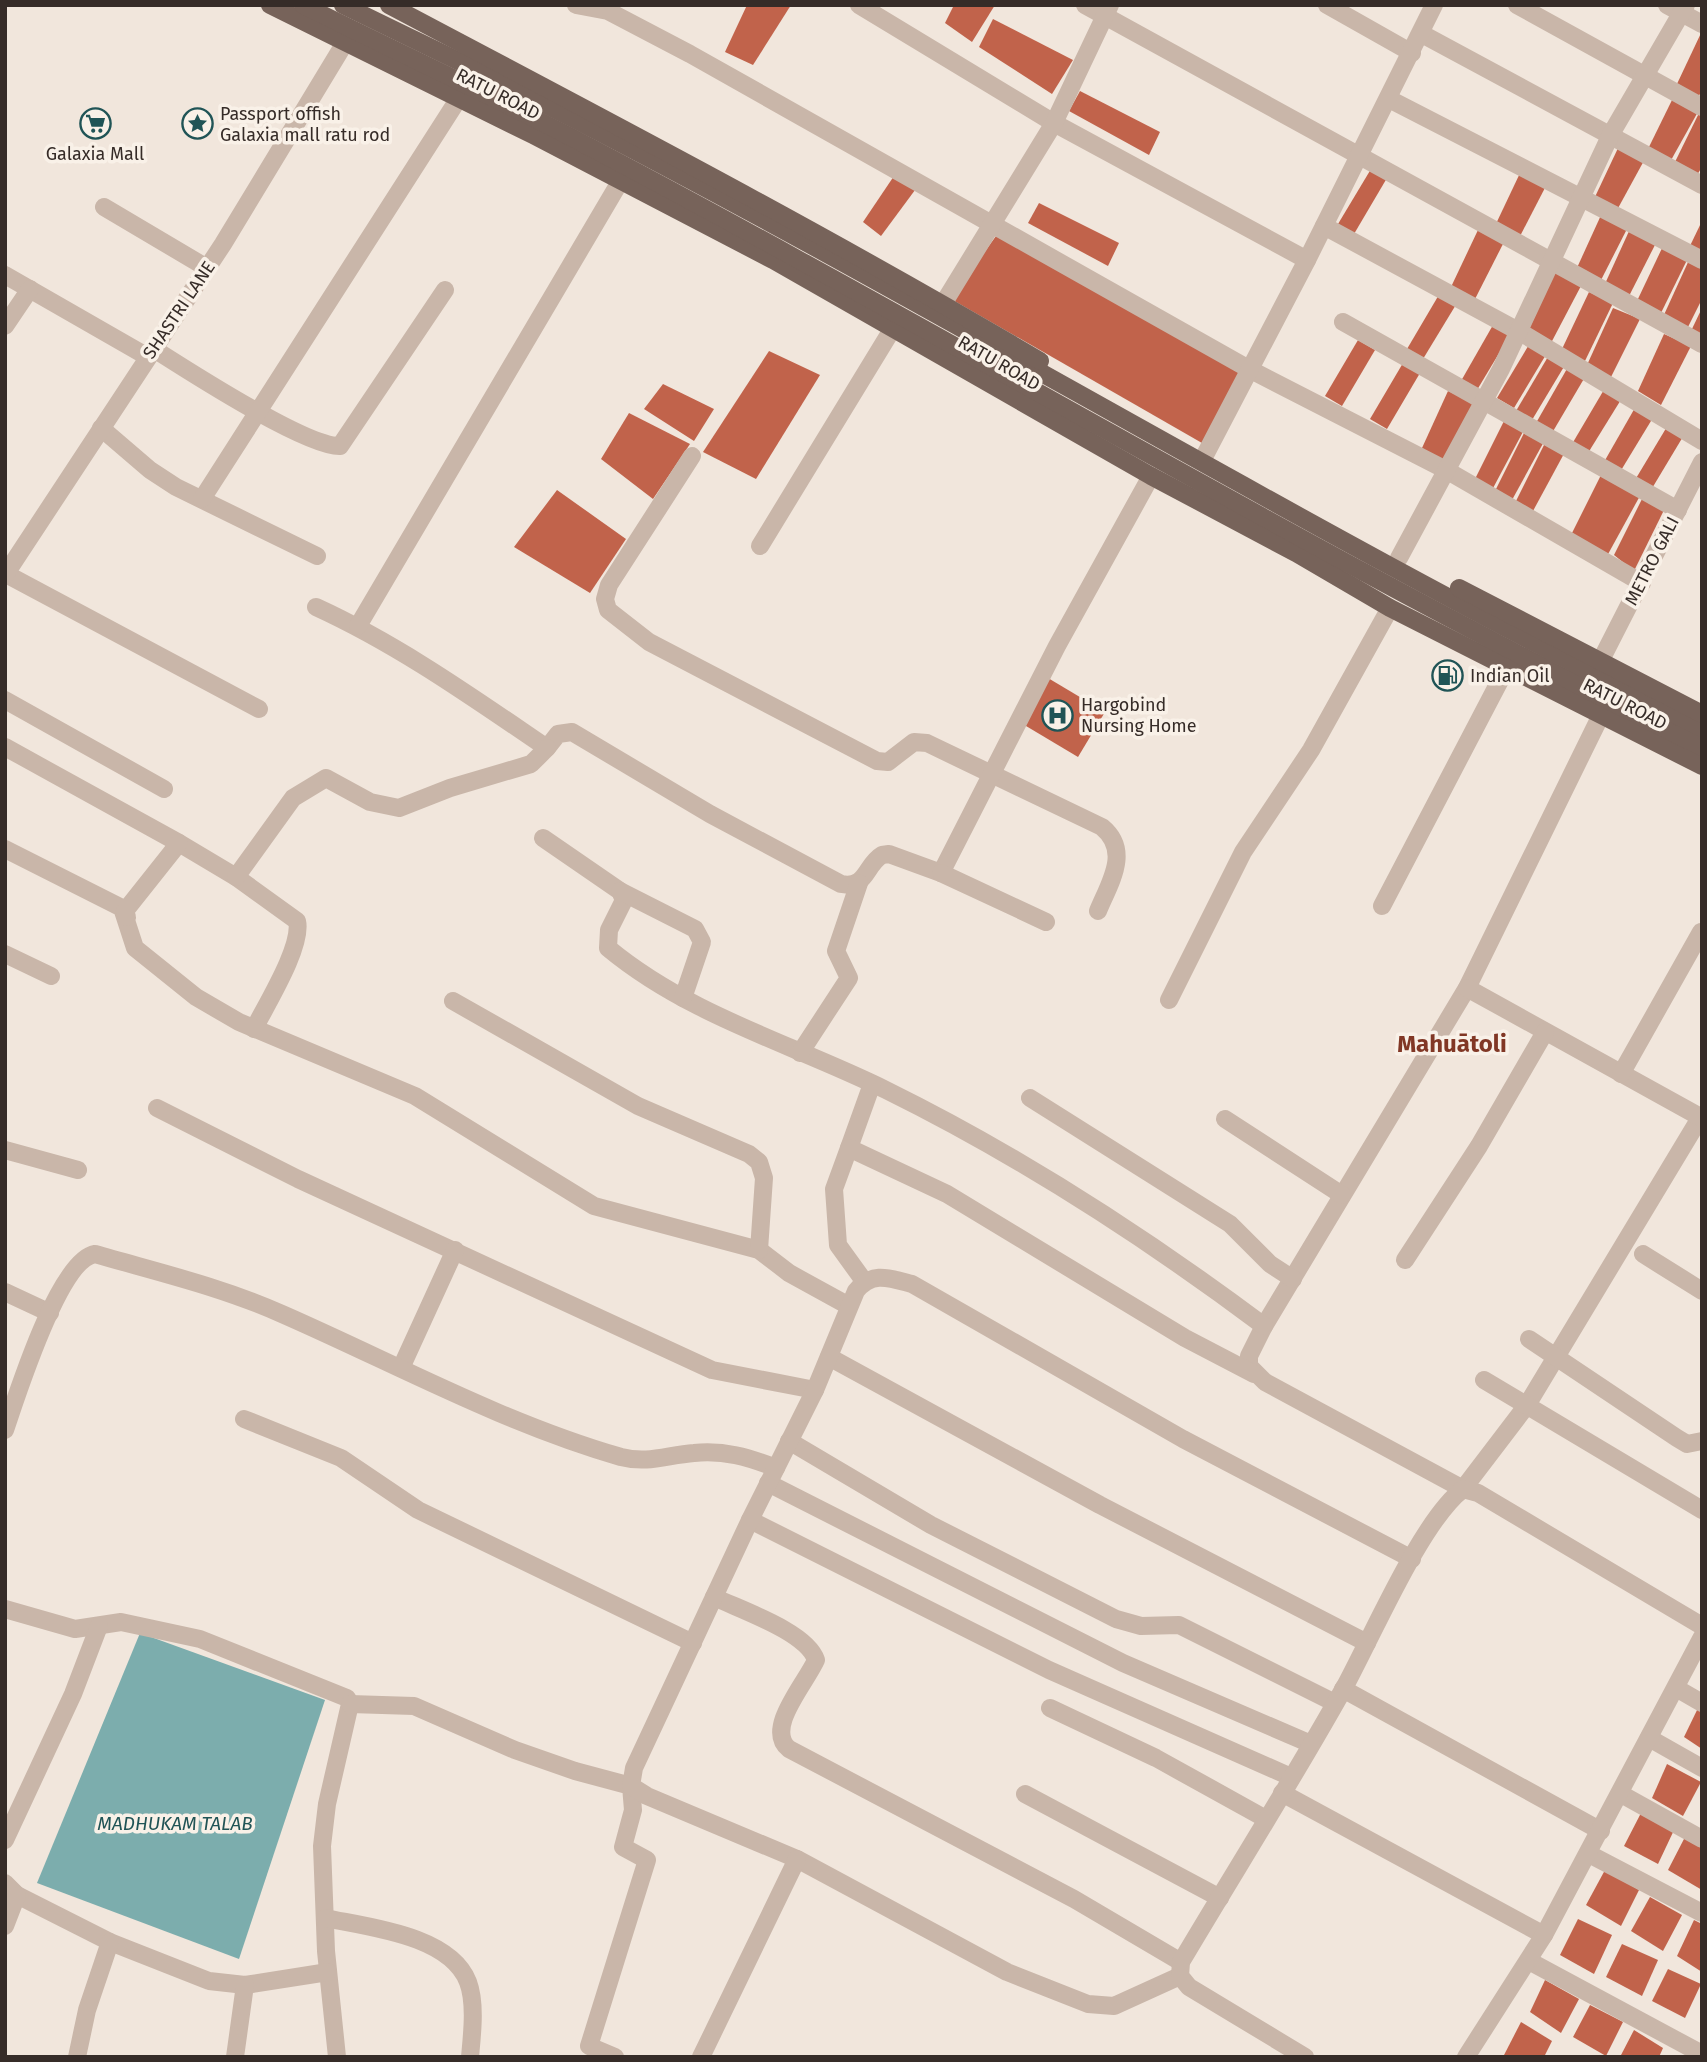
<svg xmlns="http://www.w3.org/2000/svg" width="1707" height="2062" viewBox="0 0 1707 2062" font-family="'Fira Sans',sans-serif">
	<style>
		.water { fill: #7cadad }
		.building { fill: #c1634b }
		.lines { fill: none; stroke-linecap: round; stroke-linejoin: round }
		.street { stroke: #c9b6a9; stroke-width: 18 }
		.primary { stroke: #77635a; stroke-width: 18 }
		.labels { text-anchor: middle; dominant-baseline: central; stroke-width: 7; stroke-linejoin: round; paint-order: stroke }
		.street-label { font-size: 18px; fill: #362c28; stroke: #f9f1e8 }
		.poi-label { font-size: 18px; fill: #362c28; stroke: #f9f1e8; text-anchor: start }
		.water-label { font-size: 19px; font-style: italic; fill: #205456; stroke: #f9f1e8 }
		.district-label { font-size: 24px; font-weight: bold; fill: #813725; stroke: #f9f1e8 }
	</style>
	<rect width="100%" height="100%" fill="#f1e6dc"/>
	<path class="water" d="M 140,1633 L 325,1700 L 239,1959 L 37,1883 Z"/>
	<g class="building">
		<path d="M 747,5 L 791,5 L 753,65 L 725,52 Z"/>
		<path d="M 954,5 L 995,5 L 972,42 L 945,23 Z"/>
		<path d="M 993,19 L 1073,60 L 1052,94 L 979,47 Z"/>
		<path d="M 1702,31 L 1702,91 L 1698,97 L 1676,86 Z"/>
		<path d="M 1080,91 L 1160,132 L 1149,155 L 1069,111 Z"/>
		<path d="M 1673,98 L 1699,110 L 1670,162 L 1647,151 Z"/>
		<path d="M 1700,111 L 1702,167 L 1697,175 L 1674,164 Z"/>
		<path d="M 1619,146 L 1646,157 L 1617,210 L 1594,199 Z"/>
		<path d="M 1371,169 L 1387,178 L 1354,234 L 1338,224 Z"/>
		<path d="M 1521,171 L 1548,182 L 1517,242 L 1494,228 Z"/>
		<path d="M 896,173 L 918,186 L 881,236 L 863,222 Z"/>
		<path d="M 1039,203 L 1119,243 L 1108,266 L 1028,223 Z"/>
		<path d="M 1602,213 L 1629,225 L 1599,284 L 1576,270 Z"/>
		<path d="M 1702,221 L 1702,256 L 1688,250 Z"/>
		<path d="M 1630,229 L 1657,241 L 1627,300 L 1604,286 Z"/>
		<path d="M 1478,230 L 1504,242 L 1474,301 L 1451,287 Z"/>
		<path d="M 996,236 L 1241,370 L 1202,443 L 951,299 Z"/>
		<path d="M 1664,244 L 1688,258 L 1660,315 L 1637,301 Z"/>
		<path d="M 1689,260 L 1702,265 L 1702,299 L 1686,331 L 1663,317 Z"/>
		<path d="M 1555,272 L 1582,284 L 1551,343 L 1529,329 Z"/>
		<path d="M 1589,292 L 1613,303 L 1584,363 L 1562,349 Z"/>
		<path d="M 1440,293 L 1457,303 L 1423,359 L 1407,349 Z"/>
		<path d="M 1613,308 L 1640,319 L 1610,379 L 1587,365 Z"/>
		<path d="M 1702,308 L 1702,338 L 1691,331 Z"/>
		<path d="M 1493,325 L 1510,335 L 1477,390 L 1461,381 Z"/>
		<path d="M 1664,334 L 1691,346 L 1661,405 L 1638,391 Z"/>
		<path d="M 1358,340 L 1375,350 L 1342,406 L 1325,396 Z"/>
		<path d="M 1530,343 L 1547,353 L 1514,408 L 1497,398 Z"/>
		<path d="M 769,351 L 820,375 L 756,479 L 703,452 Z"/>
		<path d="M 1549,355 L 1565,365 L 1532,420 L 1516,411 Z"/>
		<path d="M 1403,363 L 1420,373 L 1387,429 L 1370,419 Z"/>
		<path d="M 1568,367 L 1585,377 L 1552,433 L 1536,423 Z"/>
		<path d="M 663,384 L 714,409 L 694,441 L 644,409 Z"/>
		<path d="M 1605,388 L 1622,398 L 1588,453 L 1572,444 Z"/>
		<path d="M 1448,391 L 1475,403 L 1444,462 L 1422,448 Z"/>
		<path d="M 1636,406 L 1654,416 L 1620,472 L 1604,462 Z"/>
		<path d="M 629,413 L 690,444 L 653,499 L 601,459 Z"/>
		<path d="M 1505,419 L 1525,428 L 1492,490 L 1475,479 Z"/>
		<path d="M 1668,425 L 1684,435 L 1651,490 L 1635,480 Z"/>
		<path d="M 1526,429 L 1546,438 L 1512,500 L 1496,489 Z"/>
		<path d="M 1546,441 L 1566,450 L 1533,511 L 1516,501 Z"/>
		<path d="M 1602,473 L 1641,494 L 1607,556 L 1572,533 Z"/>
		<path d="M 557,490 L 626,539 L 590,593 L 514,547 Z"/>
		<path d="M 1644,495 L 1666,506 L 1634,571 L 1614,555 Z"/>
		<path d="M 1048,678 L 1105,712 L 1078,757 L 1021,723 Z"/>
		<path d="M 1699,1706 L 1702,1707 L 1702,1749 L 1684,1737 Z"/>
		<path d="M 1667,1764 L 1701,1782 L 1683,1816 L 1652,1798 Z"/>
		<path d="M 1641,1813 L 1675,1828 L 1658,1864 L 1624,1846 Z"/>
		<path d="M 1685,1837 L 1702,1846 L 1702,1890 L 1668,1870 Z"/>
		<path d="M 1605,1870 L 1639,1890 L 1621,1926 L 1586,1905 Z"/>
		<path d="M 1650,1897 L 1682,1915 L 1663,1951 L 1631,1931 Z"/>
		<path d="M 1578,1919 L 1612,1935 L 1594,1974 L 1560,1955 Z"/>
		<path d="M 1694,1920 L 1702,1924 L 1702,1972 L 1677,1956 Z"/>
		<path d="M 1622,1944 L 1658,1960 L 1642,1996 L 1606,1977 Z"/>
		<path d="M 1668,1969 L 1701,1984 L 1685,2018 L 1652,2001 Z"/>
		<path d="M 1545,1980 L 1579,1999 L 1561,2033 L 1530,2012 Z"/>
		<path d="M 1590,2005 L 1623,2022 L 1606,2056 L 1573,2037 Z"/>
		<path d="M 1521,2022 L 1552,2041 L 1544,2057 L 1503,2057 Z"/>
		<path d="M 1634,2030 L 1663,2048 L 1659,2057 L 1620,2057 Z"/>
	</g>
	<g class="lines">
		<g class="street">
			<path d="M 576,5 L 608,11 L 690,54 L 1249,369 L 1446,470 L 1642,583"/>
			<path d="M 859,5 L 1054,123 L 1307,260"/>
			<path d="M 1085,5 L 1702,344"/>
			<path d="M 1327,5 L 1412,53"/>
			<path d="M 1517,5 L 1702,107"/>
			<path d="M 1667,5 L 1702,24"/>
			<path d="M 1422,34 L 1702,185"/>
			<path d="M 1389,99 L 1702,260"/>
			<path d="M 104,207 L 207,268"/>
			<path d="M 1324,226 L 1520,332 L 1702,441"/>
			<path d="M 5,275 L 148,357"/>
			<path d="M 943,304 L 1054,123 L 1110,5"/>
			<path d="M 1343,322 L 1678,510"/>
			<path d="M 5,326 L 30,289"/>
			<path d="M 154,349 C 187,370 306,447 340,446 L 445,290"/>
			<path d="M 101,428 L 150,470 L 176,487 L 317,556"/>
			<path d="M 1205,455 L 1307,260 L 1434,5"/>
			<path d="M 692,456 L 609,585 L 605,599 L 608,610 L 649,642 L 877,761 L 888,762 L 914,742 L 927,743 L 1102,827 C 1131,851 1110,882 1098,911"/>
			<path d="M 202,499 L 459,98"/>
			<path d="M 760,546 L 893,328"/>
			<path d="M 1399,558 L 1501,369 L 1611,134 L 1686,5"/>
			<path d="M 6,574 L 259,709"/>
			<path d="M 5,575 L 223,244 L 346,41"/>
			<path d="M 316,607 C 399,645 472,697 547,748 L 558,734 L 572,732 L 710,814 L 841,884 C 867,889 865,865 882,855 L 889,854 L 941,873 L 1057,646 L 1151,476"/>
			<path d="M 358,626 L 621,180"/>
			<path d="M 1601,660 L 1702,462"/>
			<path d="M 5,700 L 164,789"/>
			<path d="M 1601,715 L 1467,988 L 1264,1326 L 1249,1356 L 1249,1366 L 1265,1382 L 1463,1489 L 1527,1405 L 1700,1118"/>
			<path d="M 5,747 L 179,843 L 236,877 L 297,921 C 303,946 266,1005 254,1029"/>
			<path d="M 543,838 L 620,891 L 624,900 L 609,930 L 608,948 C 690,1016 793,1044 886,1090 C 1020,1156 1145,1237 1264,1326"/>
			<path d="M 5,849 L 122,908 L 135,948 L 196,997 L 239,1022 L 415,1096 L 594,1206 L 759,1250 L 789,1273 L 849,1306"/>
			<path d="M 941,873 L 1046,922"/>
			<path d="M 236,877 L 293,798 L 326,778 L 370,802 L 399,808 L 450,788 L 531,764 L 547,748"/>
			<path d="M 620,891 L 695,929 L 702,942 L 683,998"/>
			<path d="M 1382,906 L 1507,667"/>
			<path d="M 127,917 L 125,911 L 179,843"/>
			<path d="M 5,954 L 51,976"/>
			<path d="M 1467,988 L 1702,1118"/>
			<path d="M 1169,1000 L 1243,852 L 1311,750 L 1390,608"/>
			<path d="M 453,1001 L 638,1106 L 749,1154 L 759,1162 L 764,1178 L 759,1250"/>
			<path d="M 800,1053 L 849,978 L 836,951 L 859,883"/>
			<path d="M 1621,1074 L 1701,932"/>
			<path d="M 1030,1098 L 1230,1224 L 1270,1264 L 1293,1279"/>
			<path d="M 157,1108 L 298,1179 L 712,1370 L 815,1390"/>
			<path d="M 1225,1119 L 1342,1195"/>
			<path d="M 849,1148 L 872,1084"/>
			<path d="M 5,1150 L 78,1170"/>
			<path d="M 1643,1254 L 1702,1291"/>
			<path d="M 1405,1260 L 1479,1146 L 1545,1032"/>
			<path d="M 864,1281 L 838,1245 L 834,1189 L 849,1148 L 947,1194 L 1185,1338 L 1254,1374"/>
			<path d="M 5,1292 L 50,1313"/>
			<path d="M 1529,1339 L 1677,1438 L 1687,1444 L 1702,1441"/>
			<path d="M 829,1357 L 1100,1505 L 1367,1643"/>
			<path d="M 401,1368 L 455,1250"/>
			<path d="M 1484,1380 L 1702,1510"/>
			<path d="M 244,1419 L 341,1458 L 418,1510 L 693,1643"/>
			<path d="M 5,1430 C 17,1395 59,1260 95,1254 C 157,1272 222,1287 282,1314 C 394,1363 503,1423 621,1457 C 648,1464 667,1455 694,1453 C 724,1450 748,1457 776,1468"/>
			<path d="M 789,1441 L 931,1525 L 1116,1619 L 1141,1626 L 1179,1625 L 1335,1703"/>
			<path d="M 768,1483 L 1123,1663 L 1311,1744"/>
			<path d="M 750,1520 L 1049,1670 L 1291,1777"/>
			<path d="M 714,1597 C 741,1610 807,1632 816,1660 C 806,1683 764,1729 789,1749 L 1074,1899 L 1181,1962"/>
			<path d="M 5,1609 L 75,1629 L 121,1622 L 200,1639 L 347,1698 L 350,1704 L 327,1804 L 322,1846 L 326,1951 L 337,2057"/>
			<path d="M 1676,1688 L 1702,1703"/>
			<path d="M 1343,1689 L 1601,1831"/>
			<path d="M 350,1704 L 414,1706 L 515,1750 L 575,1771 L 631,1786 L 633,1810 L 623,1847 L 647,1860 L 589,2046 L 615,2057"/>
			<path d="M 1050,1708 L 1156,1758 L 1266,1819"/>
			<path d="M 1649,1738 L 1702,1768"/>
			<path d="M 1282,1793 L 1544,1935"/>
			<path d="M 1025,1794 L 1220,1898"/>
			<path d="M 1621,1794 L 1702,1839"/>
			<path d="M 5,1840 L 73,1694 L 99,1626"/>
			<path d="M 1589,1854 L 1702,1913"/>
			<path d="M 5,1883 L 17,1895 L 110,1942 L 209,1981 L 245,1985 L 328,1972"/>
			<path d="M 325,1918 C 367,1927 450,1935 468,1982 C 476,2003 472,2035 470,2057"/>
			<path d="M 5,1926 L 17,1895"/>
			<path d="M 1529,1961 L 1702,2054"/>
			<path d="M 1180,1976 L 1114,2006 L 1088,2004 L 1007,1972 L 797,1859 L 647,1796 L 631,1786 L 634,1768 L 750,1520 L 815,1390 L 856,1291 C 872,1271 889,1278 912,1284 L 1183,1439 L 1412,1559"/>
			<path d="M 77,2057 L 87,2010 L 110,1942"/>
			<path d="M 235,2057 L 245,1985"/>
			<path d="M 701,2057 L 797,1859"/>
			<path d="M 1305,2057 L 1189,1987 L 1180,1976 L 1181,1962 C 1235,1871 1292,1781 1344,1688 C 1372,1637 1421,1521 1463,1489 L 1478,1493 L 1702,1626"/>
			<path d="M 1466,2057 L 1544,1935 L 1702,1637"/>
		</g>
		<g class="primary">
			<path d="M 270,5 L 533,135 L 773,260 L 1151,476 L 1296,553 L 1390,608 L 1702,766"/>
			<path d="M 303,5 C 391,49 480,90 567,135 C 948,335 1316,558 1702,747"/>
			<path d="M 343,5 C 420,43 497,79 572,118 C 953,314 1318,539 1702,728"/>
			<path d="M 389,5 C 608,121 827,235 1040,361"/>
			<path d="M 1459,588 L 1702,714"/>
		</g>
	</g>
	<defs>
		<symbol id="supermarket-ring" viewBox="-11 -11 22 22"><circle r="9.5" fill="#f9f1e8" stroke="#205456" stroke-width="1.5"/><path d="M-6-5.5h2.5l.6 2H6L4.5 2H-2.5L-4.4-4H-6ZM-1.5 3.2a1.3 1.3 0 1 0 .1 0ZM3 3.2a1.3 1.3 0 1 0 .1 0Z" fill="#205456"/></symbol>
		<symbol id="sight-ring" viewBox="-11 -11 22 22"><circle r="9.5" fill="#f9f1e8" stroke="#205456" stroke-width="1.5"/><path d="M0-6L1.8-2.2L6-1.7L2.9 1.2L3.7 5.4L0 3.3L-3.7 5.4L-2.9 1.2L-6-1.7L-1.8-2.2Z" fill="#205456"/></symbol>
		<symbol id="fuel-ring" viewBox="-11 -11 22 22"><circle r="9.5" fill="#f9f1e8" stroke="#205456" stroke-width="1.5"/><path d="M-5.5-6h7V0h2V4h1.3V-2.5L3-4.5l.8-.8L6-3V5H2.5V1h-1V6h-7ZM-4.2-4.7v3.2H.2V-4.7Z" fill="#205456"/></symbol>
		<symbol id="hospital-ring" viewBox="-11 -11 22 22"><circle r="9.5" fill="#f9f1e8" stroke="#205456" stroke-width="1.5"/><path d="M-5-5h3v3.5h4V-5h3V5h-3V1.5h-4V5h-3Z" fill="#205456"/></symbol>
	</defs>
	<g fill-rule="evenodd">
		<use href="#supermarket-ring" x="78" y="106" width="35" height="35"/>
		<use href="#sight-ring" x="180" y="106" width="35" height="35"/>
		<use href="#fuel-ring" x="1430" y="658" width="35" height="35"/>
		<use href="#hospital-ring" x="1040" y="698" width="35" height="35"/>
	</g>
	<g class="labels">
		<g class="street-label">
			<text transform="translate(498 94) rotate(27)">RATU ROAD</text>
			<text transform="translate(179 310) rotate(-56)">SHASTRI LANE</text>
			<text transform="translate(999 363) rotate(30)">RATU ROAD</text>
			<text transform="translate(1652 561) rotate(-63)">METRO GALI</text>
			<text transform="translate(1625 704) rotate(27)">RATU ROAD</text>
		</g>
		<g class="poi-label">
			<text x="220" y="114">Passport offish<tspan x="220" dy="21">Galaxia mall ratu rod</tspan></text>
			<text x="95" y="154" text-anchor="middle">Galaxia Mall</text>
			<text x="1470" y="676">Indian Oil</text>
			<text x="1081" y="705">Hargobind<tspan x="1081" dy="21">Nursing Home</tspan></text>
		</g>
		<g class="water-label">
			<text x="175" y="1823">MADHUKAM TALAB</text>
		</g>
		<g class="district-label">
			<text x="1452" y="1044">Mahuātoli</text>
		</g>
	</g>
	<rect width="1707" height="2062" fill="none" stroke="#362c28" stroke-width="14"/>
</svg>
